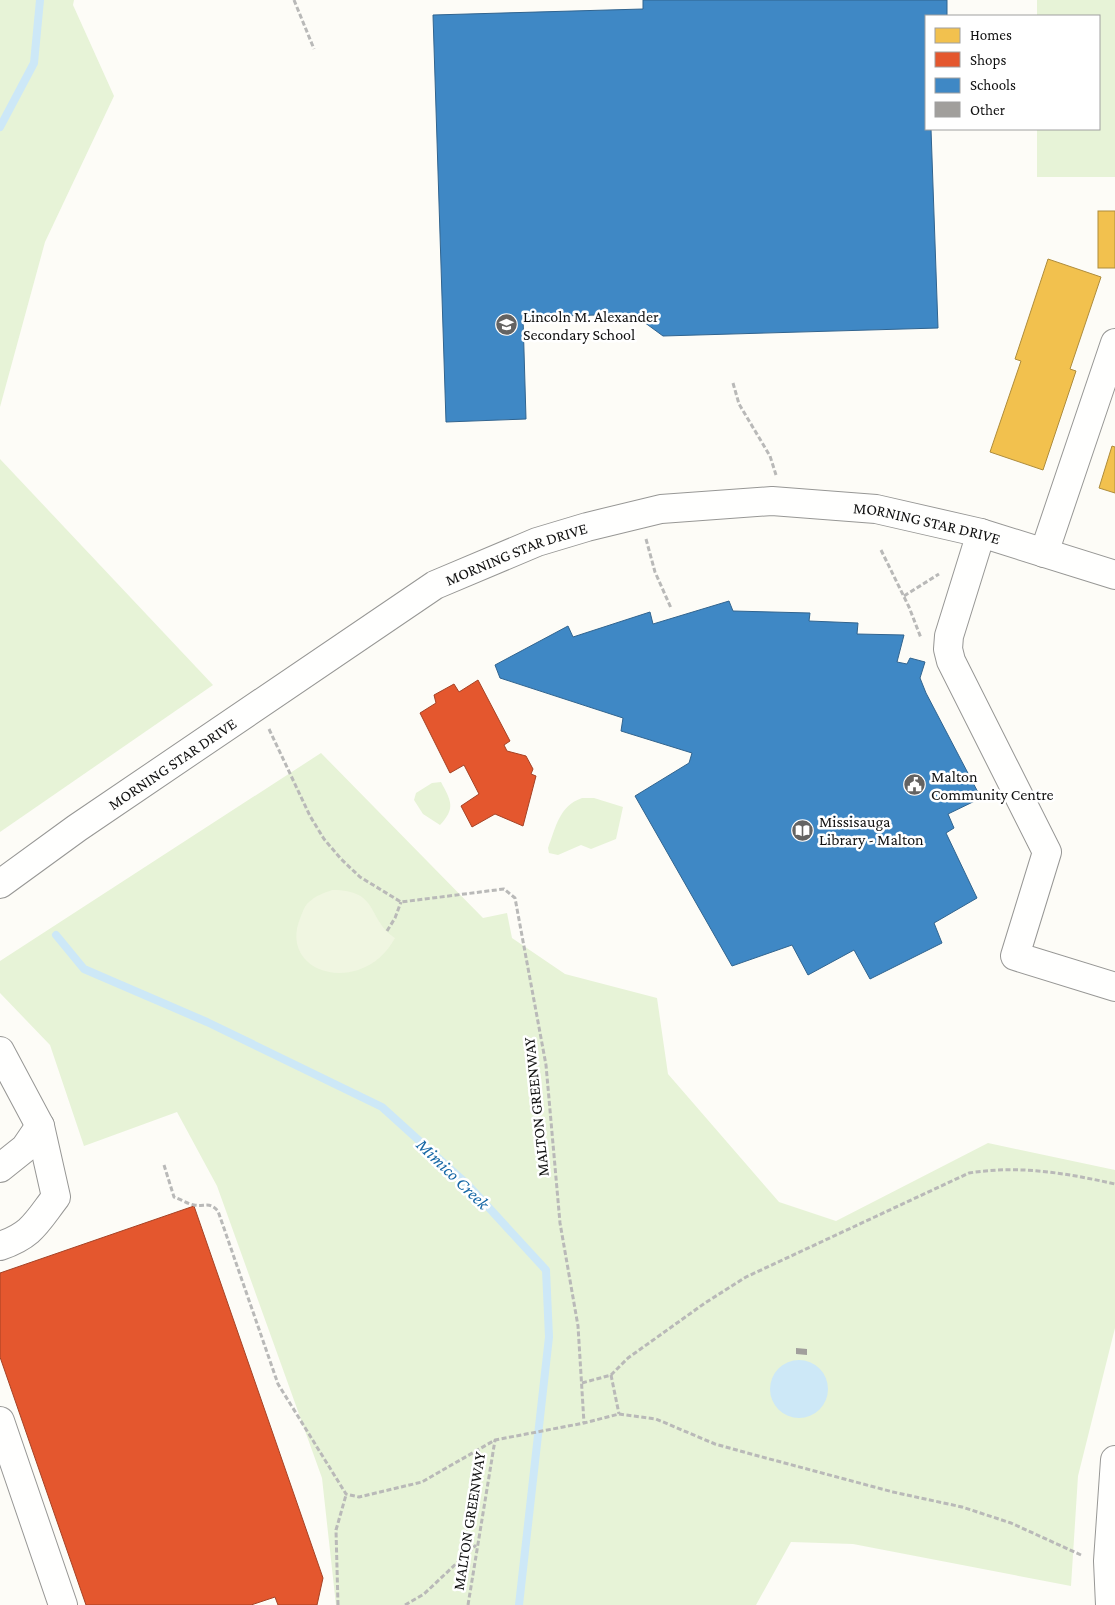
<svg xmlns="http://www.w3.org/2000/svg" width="1115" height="1605" viewBox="0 0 1115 1605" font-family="'Crimson Pro',serif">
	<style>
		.green { fill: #e7f3d7 }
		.pitch { fill: #f0f6e1 }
		.water { fill: #cde8f7 }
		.homes { fill: #f2c14e; stroke: #ae8c3c }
		.shops { fill: #e4572e; stroke: #a54225 }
		.schools { fill: #3f88c5; stroke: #31648f }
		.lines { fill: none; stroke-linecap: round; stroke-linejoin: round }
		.stream { stroke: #cde8f7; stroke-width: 8 }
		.building { fill: #a19f9c }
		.minor-casing { stroke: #979795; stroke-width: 30 }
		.path { stroke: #b9b9b8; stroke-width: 3; stroke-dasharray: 5 2.5; stroke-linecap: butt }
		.minor { stroke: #fffffe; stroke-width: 28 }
		.labels { text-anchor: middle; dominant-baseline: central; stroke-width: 5; stroke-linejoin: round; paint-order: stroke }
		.poi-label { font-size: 16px; fill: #111; stroke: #fff; text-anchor: start }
		.street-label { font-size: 16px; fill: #111; stroke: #fff }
		.water-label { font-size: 18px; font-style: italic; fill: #1768a6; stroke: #fff }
	</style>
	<rect width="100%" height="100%" fill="#fdfcf7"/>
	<g class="green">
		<path d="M 0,0 L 74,0 L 73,5 L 114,96 L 45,242 L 0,407 Z"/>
		<path d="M 1037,0 L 1115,0 L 1115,177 L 1037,177 L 1037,129 L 1099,129 L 1099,16 L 1037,16 Z"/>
		<path d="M 0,459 L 213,685 L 0,832 Z"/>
		<path d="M 321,753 L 483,918 L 507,913 L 512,938 L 565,974 L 657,998 L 668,1074 L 779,1202 L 836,1221 L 988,1143 L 1115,1170 L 1115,1328 L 1078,1476 L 1071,1586 L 853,1544 L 791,1542 L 756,1605 L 336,1605 L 322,1478 L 217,1186 L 177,1112 L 84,1146 L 50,1045 L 0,993 L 0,961 Z"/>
		<path d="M 441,782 C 451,801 456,808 440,825 L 423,814 L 414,800 L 416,793 L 432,783 Z"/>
		<path d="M 582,798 L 594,798 L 623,807 L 616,839 L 591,849 L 581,845 L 558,855 L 549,853 L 548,848 C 556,827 559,806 582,798 Z"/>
	</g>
	<path class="pitch" d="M 332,890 C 380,890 366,918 395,938 C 386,954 375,964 358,970 C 320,982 283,956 301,916 C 303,911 305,905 309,902 C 315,896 324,893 332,890 Z"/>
	<circle class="water" cx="799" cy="1389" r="29"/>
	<g class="homes">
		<rect x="1098" y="211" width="17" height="57"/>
		<path d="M 1048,259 L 1101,277 L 1070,369 L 1076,371 L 1043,470 L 990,452 L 1021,361 L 1015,359 Z"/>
		<path d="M 1112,446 L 1115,447 L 1115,493 L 1099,488 Z"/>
	</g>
	<g class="shops">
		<path d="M 478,680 L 510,741 L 504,745 L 507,751 L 526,756 L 533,769 L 531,774 L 536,776 L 523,826 L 495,814 L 472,827 L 461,806 L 479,794 L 464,765 L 450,773 L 420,713 L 436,703 L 434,695 L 454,684 L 459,692 Z"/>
		<path d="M 194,1206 L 323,1578 L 317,1605 L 278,1605 L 275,1597 L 251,1605 L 86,1605 L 0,1357 L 0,1273 Z"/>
	</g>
	<g class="schools">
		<path d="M 643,0 L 947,0 L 947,16 L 926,16 L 926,129 L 931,129 L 938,328 L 663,336 L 633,314 L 523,317 L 526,419 L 446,422 L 433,15 L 643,9 Z"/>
		<path d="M 729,601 L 733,611 L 810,613 L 809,621 L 858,623 L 857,634 L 904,635 L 897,662 L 907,664 L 910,658 L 925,662 L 920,678 L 926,693 L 981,798 L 948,814 L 954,828 L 946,833 L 977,898 L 934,923 L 942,943 L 870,979 L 854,950 L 808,975 L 792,945 L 732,966 L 635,796 L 689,763 L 692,753 L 621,731 L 623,718 L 500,678 L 495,665 L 568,626 L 573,637 L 650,612 L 653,624 Z"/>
	</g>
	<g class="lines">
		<g class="stream">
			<path d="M 0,127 L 34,63 L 40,0"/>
			<path d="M 56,935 L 84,969 L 207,1022 L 382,1107 L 468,1185 L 546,1270 L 549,1337 L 519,1605"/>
		</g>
	</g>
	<path class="building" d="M 796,1348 L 807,1349 L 807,1355 L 796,1354 Z"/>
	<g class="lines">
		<defs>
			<g id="minor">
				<path d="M 981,533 L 949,636 L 948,649 L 951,661 L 1047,852 L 1015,956 L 1115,987"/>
				<path d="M 1044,553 L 1115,343"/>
				<path id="s1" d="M 0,884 L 77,828 L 435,585 L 537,542 L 587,527 L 661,509 L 772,501 L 876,509 L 981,533 L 1115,575"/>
				<path d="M 0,1051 L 40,1126 L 56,1197 C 36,1223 32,1235 0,1246"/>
				<path d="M 0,1168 L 25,1148 L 40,1126"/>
				<path d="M 0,1421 L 63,1605"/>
				<path d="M 1110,1605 L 1108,1561 L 1115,1460"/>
			</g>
		</defs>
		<use href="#minor" class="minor-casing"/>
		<g class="path">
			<path d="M 294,0 L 314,49"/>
			<path d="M 733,383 L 739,404 L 770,456 L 776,475"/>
			<path d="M 646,539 L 655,572 L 671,608"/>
			<path d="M 881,550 L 909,607 L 921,638"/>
			<path d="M 904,596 L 939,574"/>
			<path d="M 269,729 L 310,816 L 324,839 L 341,859 L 360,877 L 401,902 L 504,889 L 515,898 L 546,1065 L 560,1223 L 578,1326 L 584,1423"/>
			<path d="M 387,931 L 395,918 L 401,902"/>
			<path d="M 164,1165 L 174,1197 C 180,1199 188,1204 194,1205 C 205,1207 209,1201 218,1211 L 278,1384 L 346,1494 L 359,1497 L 422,1482 L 495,1440 L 584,1423 L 619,1414 L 656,1419 L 715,1444 L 751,1454 L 893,1492 L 962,1507 L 1011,1523 L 1081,1555"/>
			<path d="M 611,1375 L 619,1414"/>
			<path d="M 582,1383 L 611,1375 L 628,1358 L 705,1303 L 746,1277 L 969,1173 C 1019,1165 1066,1173 1115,1184"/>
			<path d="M 338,1605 L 336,1530 L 346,1495"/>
			<path d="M 405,1605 L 424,1594 L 476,1545"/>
			<path d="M 468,1605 L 495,1440"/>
		</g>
		<use href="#minor" class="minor"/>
	</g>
	<defs>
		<symbol id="school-disc" viewBox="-11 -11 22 22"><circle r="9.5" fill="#646362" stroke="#fff"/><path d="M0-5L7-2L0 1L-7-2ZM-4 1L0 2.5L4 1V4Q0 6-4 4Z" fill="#fff"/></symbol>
		<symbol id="civic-disc" viewBox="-11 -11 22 22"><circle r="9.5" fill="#646362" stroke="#fff"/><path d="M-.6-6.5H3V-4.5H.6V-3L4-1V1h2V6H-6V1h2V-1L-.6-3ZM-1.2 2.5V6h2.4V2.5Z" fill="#fff"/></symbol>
		<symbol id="library-disc" viewBox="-11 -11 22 22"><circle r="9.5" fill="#646362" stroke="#fff"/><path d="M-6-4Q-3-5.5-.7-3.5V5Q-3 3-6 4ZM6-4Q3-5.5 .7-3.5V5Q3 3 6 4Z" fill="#fff"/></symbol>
	</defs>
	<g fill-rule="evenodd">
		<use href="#school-disc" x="494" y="312" width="25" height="25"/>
		<use href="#civic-disc" x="902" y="772" width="25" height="25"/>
		<use href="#library-disc" x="790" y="818" width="25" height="25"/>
	</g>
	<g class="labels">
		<g class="poi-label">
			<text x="523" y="316">Lincoln M. Alexander<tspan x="523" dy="18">Secondary School</tspan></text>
			<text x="931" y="776">Malton<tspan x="931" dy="18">Community Centre</tspan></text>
			<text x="819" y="821">Missisauga<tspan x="819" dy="18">Library - Malton</tspan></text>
		</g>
		<g class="street-label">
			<text stroke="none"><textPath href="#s1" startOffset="1035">MORNING STAR DRIVE</textPath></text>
			<text stroke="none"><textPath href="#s1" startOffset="615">MORNING STAR DRIVE</textPath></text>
			<text stroke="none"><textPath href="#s1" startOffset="210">MORNING STAR DRIVE</textPath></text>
			<text transform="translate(536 1107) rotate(-96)">MALTON GREENWAY</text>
			<text transform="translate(469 1521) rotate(-81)">MALTON GREENWAY</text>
		</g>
		<g class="water-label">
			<text transform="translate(453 1174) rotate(44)">Mimico Creek</text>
		</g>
	</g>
	<rect x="925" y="15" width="175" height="115" fill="#ffffff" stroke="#a0a0a0"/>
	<rect x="935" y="28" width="25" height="15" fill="#f2c14e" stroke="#a0a0a0"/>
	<text x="970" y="40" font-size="15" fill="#111111">Homes</text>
	<rect x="935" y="52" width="25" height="15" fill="#e4572e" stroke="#a0a0a0"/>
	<text x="970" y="65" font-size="15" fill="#111111">Shops</text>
	<rect x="935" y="78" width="25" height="15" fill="#3f88c5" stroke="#a0a0a0"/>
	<text x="970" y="90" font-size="15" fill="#111111">Schools</text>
	<rect x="935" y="102" width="25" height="15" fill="#a19f9c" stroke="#a0a0a0"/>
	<text x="970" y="115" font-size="15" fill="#111111">Other</text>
</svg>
